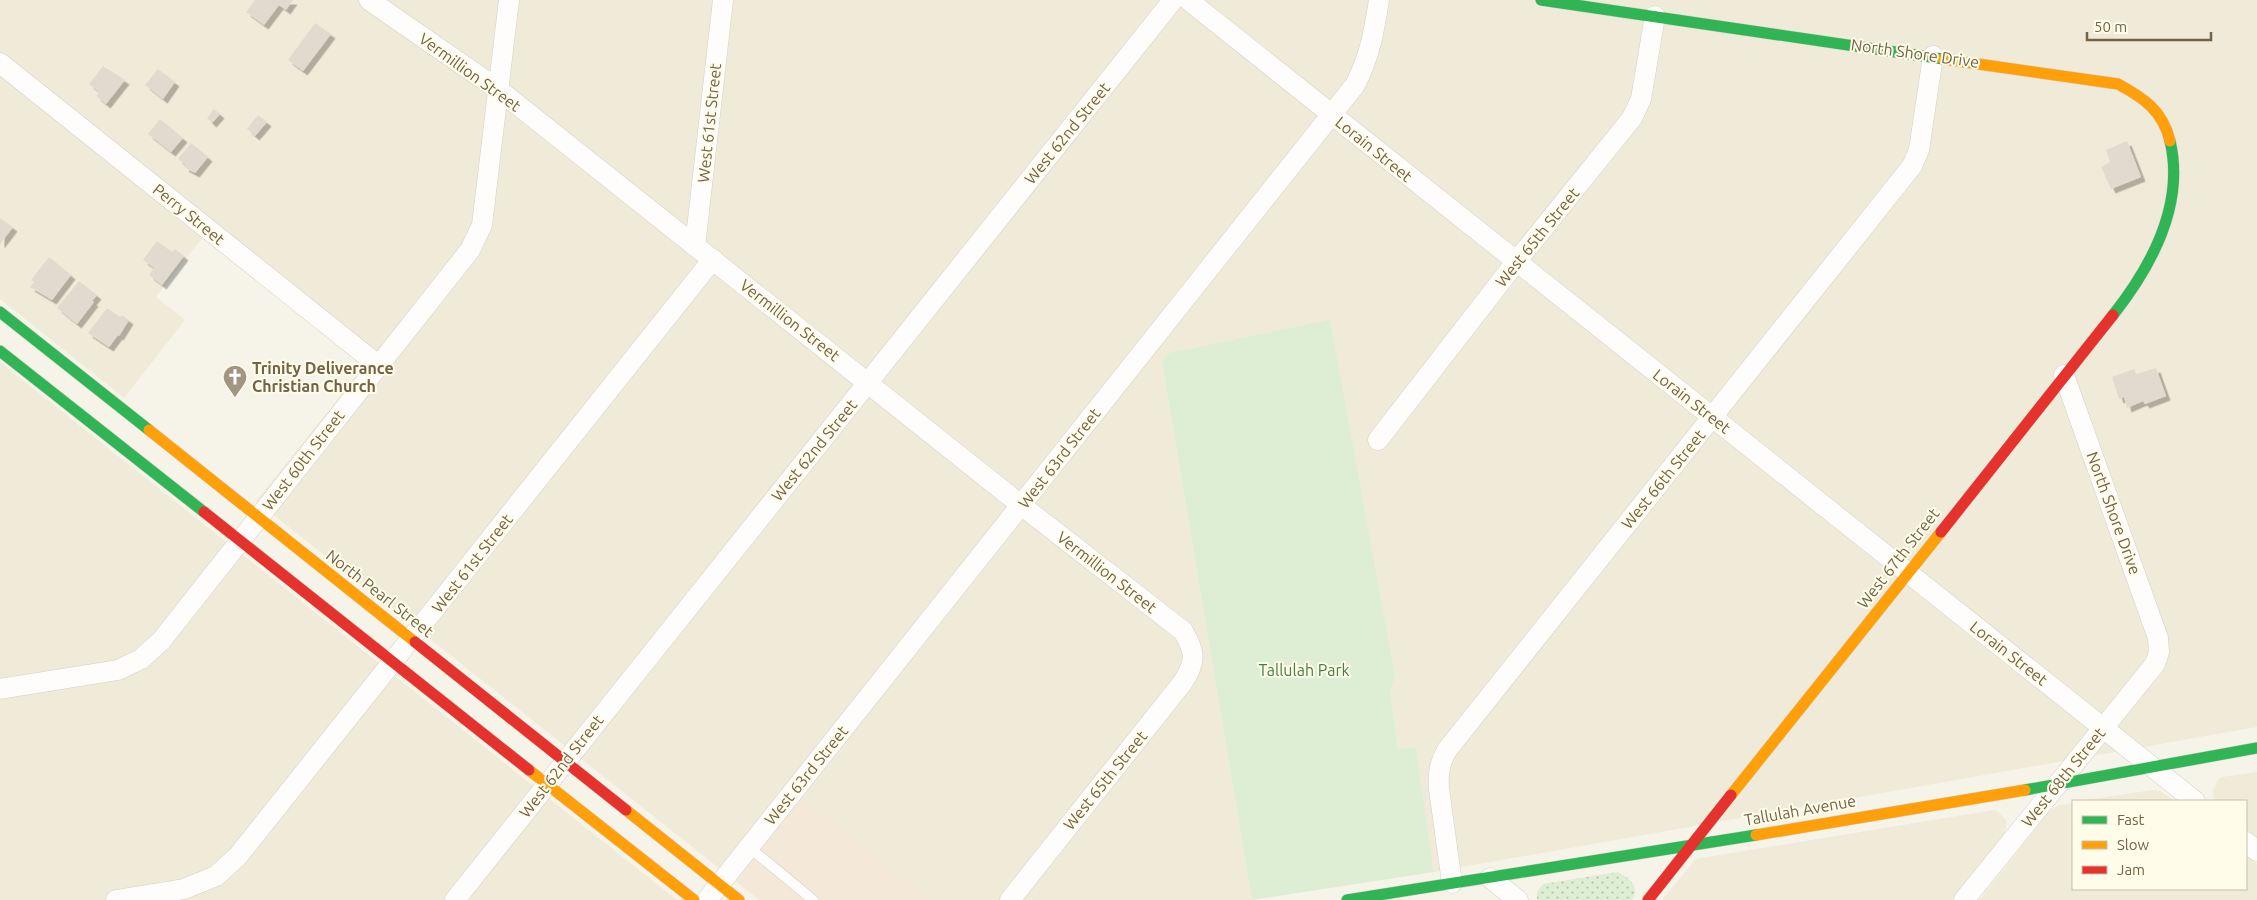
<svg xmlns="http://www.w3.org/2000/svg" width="2257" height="900" viewBox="0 0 2257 900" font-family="Ubuntu,sans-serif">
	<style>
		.residential { fill: #f0ebd8 }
		.commercial { fill: #f4e9d9 }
		.grass { fill: url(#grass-dots) }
		.park { fill: #ddeed4 }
		.building { fill: #e0dbce; filter: url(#shadow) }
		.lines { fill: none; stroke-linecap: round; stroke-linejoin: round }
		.lane-casing { stroke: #d4d0c6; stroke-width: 11 }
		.street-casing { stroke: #d4d0c6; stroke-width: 21 }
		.fast-casing { stroke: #d4d0c6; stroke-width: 12 }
		.slow-casing { stroke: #d4d0c6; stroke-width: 12 }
		.jam-casing { stroke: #d4d0c6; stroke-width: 12 }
		.lane { stroke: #fefdfc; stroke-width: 10 }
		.street { stroke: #fefdfc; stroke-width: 20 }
		.fast { stroke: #30b455; stroke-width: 11 }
		.slow { stroke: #ff9f0a; stroke-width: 11 }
		.jam { stroke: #e5322d; stroke-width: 11 }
		.labels { text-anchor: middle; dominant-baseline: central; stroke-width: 4; stroke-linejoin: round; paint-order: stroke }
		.street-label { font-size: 16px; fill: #736349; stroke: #fffce9 }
		.poi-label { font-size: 16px; font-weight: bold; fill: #736349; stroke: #fffce9; text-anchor: start }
		.park-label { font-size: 16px; fill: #477f44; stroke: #fffce9 }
	</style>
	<defs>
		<pattern id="grass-dots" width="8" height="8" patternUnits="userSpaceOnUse" patternTransform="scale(1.25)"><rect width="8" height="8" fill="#ddeed4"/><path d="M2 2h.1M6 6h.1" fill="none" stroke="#b8c4ae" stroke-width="1.8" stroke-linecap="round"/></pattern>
		<filter id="shadow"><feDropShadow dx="4.5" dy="4.5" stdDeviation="0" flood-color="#0004"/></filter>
	</defs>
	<rect width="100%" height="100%" fill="#f6f4e9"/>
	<g class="residential">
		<path d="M 0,0 L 2257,0 L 2257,727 L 1434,872 L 1416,747 L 1398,749 L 1390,692 L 1395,677 L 1162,362 L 1252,900 L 930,900 L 801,797 L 734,880 L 256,501 L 365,365 L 203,237 L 156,297 L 185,320 L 124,398 L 0,299 Z"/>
		<path d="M 0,362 L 677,900 L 0,900 Z"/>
		<path d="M 2257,772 L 2257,839 L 2246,830 L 2246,801 L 2214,801 L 2213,790 L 2218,780 L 2222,777 Z"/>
		<path d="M 2152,790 L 2160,791 L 2175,801 L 2082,801 Z"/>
		<path d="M 2073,803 L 2073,889 L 2246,889 L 2246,855 L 2257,864 L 2257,900 L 1979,900 L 2049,812 L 2059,805 Z"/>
		<path d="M 1994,810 L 1999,813 L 2006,820 L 2006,827 L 2004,835 L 1952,900 L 1662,900 L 1696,859 L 1701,858 Z"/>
	</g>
	<path class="commercial" d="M 801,797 L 930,900 L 759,900 L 734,880 Z"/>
	<path class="grass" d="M 1618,872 C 1628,877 1641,887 1632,900 L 1537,900 L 1537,892 L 1543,884 Z"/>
	<path class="park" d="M 1330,320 L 1395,677 L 1390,692 L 1398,749 L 1416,747 L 1434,872 L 1252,900 L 1162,362 L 1169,353 Z"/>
	<g class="building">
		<path d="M 255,0 L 293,0 L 286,10 L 279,5 L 264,25 L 246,12 Z"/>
		<path d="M 315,23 L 331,34 L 303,71 L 288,60 Z"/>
		<path d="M 103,66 L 125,80 L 106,104 L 96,96 L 99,92 L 89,84 Z"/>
		<path d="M 158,69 L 175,82 L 163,99 L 145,85 Z"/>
		<path d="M 214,109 L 220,114 L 212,123 L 207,118 Z"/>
		<path d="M 258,115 L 267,122 L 255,136 L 247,129 Z"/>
		<path d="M 160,119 L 183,138 L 171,152 L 148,134 Z"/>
		<path d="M 2127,141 L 2141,177 L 2111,189 L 2101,167 L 2110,162 L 2106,150 Z"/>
		<path d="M 191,143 L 208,157 L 195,173 L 184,167 L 186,165 L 178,159 Z"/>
		<path d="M 0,218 L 13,227 L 0,244 Z"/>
		<path d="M 157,241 L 172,252 L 175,249 L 184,256 L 162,285 L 149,275 L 154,268 L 143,260 Z"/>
		<path d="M 49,257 L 71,275 L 52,300 L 30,287 L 34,282 L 31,280 Z"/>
		<path d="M 79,281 L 97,295 L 92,301 L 94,302 L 77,324 L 57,308 Z"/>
		<path d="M 107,308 L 120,317 L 122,315 L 129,320 L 119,336 L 118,335 L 109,347 L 88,333 Z"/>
		<path d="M 2156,368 L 2166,396 L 2145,404 L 2143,401 L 2127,408 L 2124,397 L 2119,399 L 2112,377 L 2134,369 L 2136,374 Z"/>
	</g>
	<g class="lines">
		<defs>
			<path id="lane" d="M 749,847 L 813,900"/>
			<g id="street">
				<path d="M 369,0 L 499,90 L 1021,505 L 1183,631 C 1196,653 1196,661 1183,682 L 1010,900"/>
				<path d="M 1188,0 L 2195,801"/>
				<path d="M 0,63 L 378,365"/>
				<path d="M 695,246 L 723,0"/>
				<path d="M 1378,440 L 1516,262 L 1632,118 L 1641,99 L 1655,16"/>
				<path d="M 0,689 L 118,670 L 141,659 L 161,641 L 470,250 L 482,225 L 509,0"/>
				<path d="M 2246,842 L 2257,851"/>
				<path d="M 1490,878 L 1518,900"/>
				<path d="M 1452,883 L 1439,789 C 1438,774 1439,764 1447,750 L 1912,166 L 1919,150 L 1933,56"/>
				<path d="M 116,900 L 184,889 L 216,876 L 238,856 L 713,259"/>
				<path d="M 455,900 L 1173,0"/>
				<path d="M 707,900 L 1355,85 C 1370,56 1374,32 1379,0"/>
				<path d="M 1964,900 L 2155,664 L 2159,652 L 2158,638 L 2064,375"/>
			</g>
			<g id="fast">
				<path d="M 1541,0 L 1943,59"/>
				<path d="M 0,312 L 149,430"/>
				<path d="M 2113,315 C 2151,267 2185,204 2170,141"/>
				<path d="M 0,351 L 204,512"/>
				<path d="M 2025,790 L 2257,748"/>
				<path d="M 1347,900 L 1756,835"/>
			</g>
			<g id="slow">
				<path d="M 1943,59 L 2118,84 C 2144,98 2163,111 2170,141"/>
				<path d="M 149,430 L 415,642"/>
				<path d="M 529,770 L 694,900"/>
				<path d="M 1731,795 L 1941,532"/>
				<path d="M 626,810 L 739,900"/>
				<path d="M 1756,835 L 2025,790"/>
			</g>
			<g id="jam">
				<path d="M 204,512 L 529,770"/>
				<path d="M 1941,532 L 2113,315"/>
				<path d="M 415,642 L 626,810"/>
				<path d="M 1648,900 L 1731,795"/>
			</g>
		</defs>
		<use href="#lane" class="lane-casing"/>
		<use href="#street" class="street-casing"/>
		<use href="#fast" class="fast-casing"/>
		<use href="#slow" class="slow-casing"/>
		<use href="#jam" class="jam-casing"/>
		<use href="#lane" class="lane"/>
		<use href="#street" class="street"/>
		<use href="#fast" class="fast"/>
		<use href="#slow" class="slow"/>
		<use href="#jam" class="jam"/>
	</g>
	<defs>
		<symbol id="church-pin" viewBox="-11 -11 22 30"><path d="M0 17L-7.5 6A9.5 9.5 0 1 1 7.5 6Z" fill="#a19681" stroke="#fffce9"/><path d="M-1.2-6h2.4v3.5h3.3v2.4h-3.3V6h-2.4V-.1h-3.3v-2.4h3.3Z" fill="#fff"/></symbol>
	</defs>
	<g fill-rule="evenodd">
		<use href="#church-pin" x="221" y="363" width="28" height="38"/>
	</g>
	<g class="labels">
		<g class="street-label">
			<text transform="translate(1915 53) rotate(8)">North Shore Drive</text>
			<text transform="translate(470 72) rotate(36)">Vermillion Street</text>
			<text transform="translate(709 123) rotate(-84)">West 61st Street</text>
			<text transform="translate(1067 133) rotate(-51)">West 62nd Street</text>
			<text transform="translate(1374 149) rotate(39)">Lorain Street</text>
			<text transform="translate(189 214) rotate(39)">Perry Street</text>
			<text transform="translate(1537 237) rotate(-51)">West 65th Street</text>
			<text transform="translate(790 320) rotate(38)">Vermillion Street</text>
			<text transform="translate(1692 401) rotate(38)">Lorain Street</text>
			<text transform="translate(814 450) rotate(-51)">West 62nd Street</text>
			<text transform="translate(1059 458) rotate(-52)">West 63rd Street</text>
			<text transform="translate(303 460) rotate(-52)">West 60th Street</text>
			<text transform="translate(1663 479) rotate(-51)">West 66th Street</text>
			<text transform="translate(2114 513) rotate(70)">North Shore Drive</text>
			<text transform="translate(1898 558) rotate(-52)">West 67th Street</text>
			<text transform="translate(472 563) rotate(-52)">West 61st Street</text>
			<text transform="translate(1107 572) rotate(38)">Vermillion Street</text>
			<text transform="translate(380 593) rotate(38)">North Pearl Street</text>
			<text transform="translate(2009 653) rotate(38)">Lorain Street</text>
			<text transform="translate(561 766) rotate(-52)">West 62nd Street</text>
			<text transform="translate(806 775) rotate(-51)">West 63rd Street</text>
			<text transform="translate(2063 777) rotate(-51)">West 68th Street</text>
			<text transform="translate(1105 780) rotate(-51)">West 65th Street</text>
			<text transform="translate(1800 810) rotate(-10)">Tallulah Avenue</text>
		</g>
		<g class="poi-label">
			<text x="252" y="368">Trinity Deliverance<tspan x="252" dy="18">Christian Church</tspan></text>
		</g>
		<g class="park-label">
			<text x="1304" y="670">Tallulah Park</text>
		</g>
	</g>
	<rect x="2072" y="800" width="175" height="90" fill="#fffce9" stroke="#c7bfa9"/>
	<rect x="2082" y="816" width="25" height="8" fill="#30b455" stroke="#c7bfa9"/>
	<text x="2117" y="825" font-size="15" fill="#736349">Fast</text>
	<rect x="2082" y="841" width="25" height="8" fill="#ff9f0a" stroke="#c7bfa9"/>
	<text x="2117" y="850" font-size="15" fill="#736349">Slow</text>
	<rect x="2082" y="866" width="25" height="8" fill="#e5322d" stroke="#c7bfa9"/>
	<text x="2117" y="875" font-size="15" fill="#736349">Jam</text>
	<path d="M2087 32v8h124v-8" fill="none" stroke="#736349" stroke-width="2.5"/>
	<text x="2094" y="32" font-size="15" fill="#736349" stroke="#fffce9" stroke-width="4" paint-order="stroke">50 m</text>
</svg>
